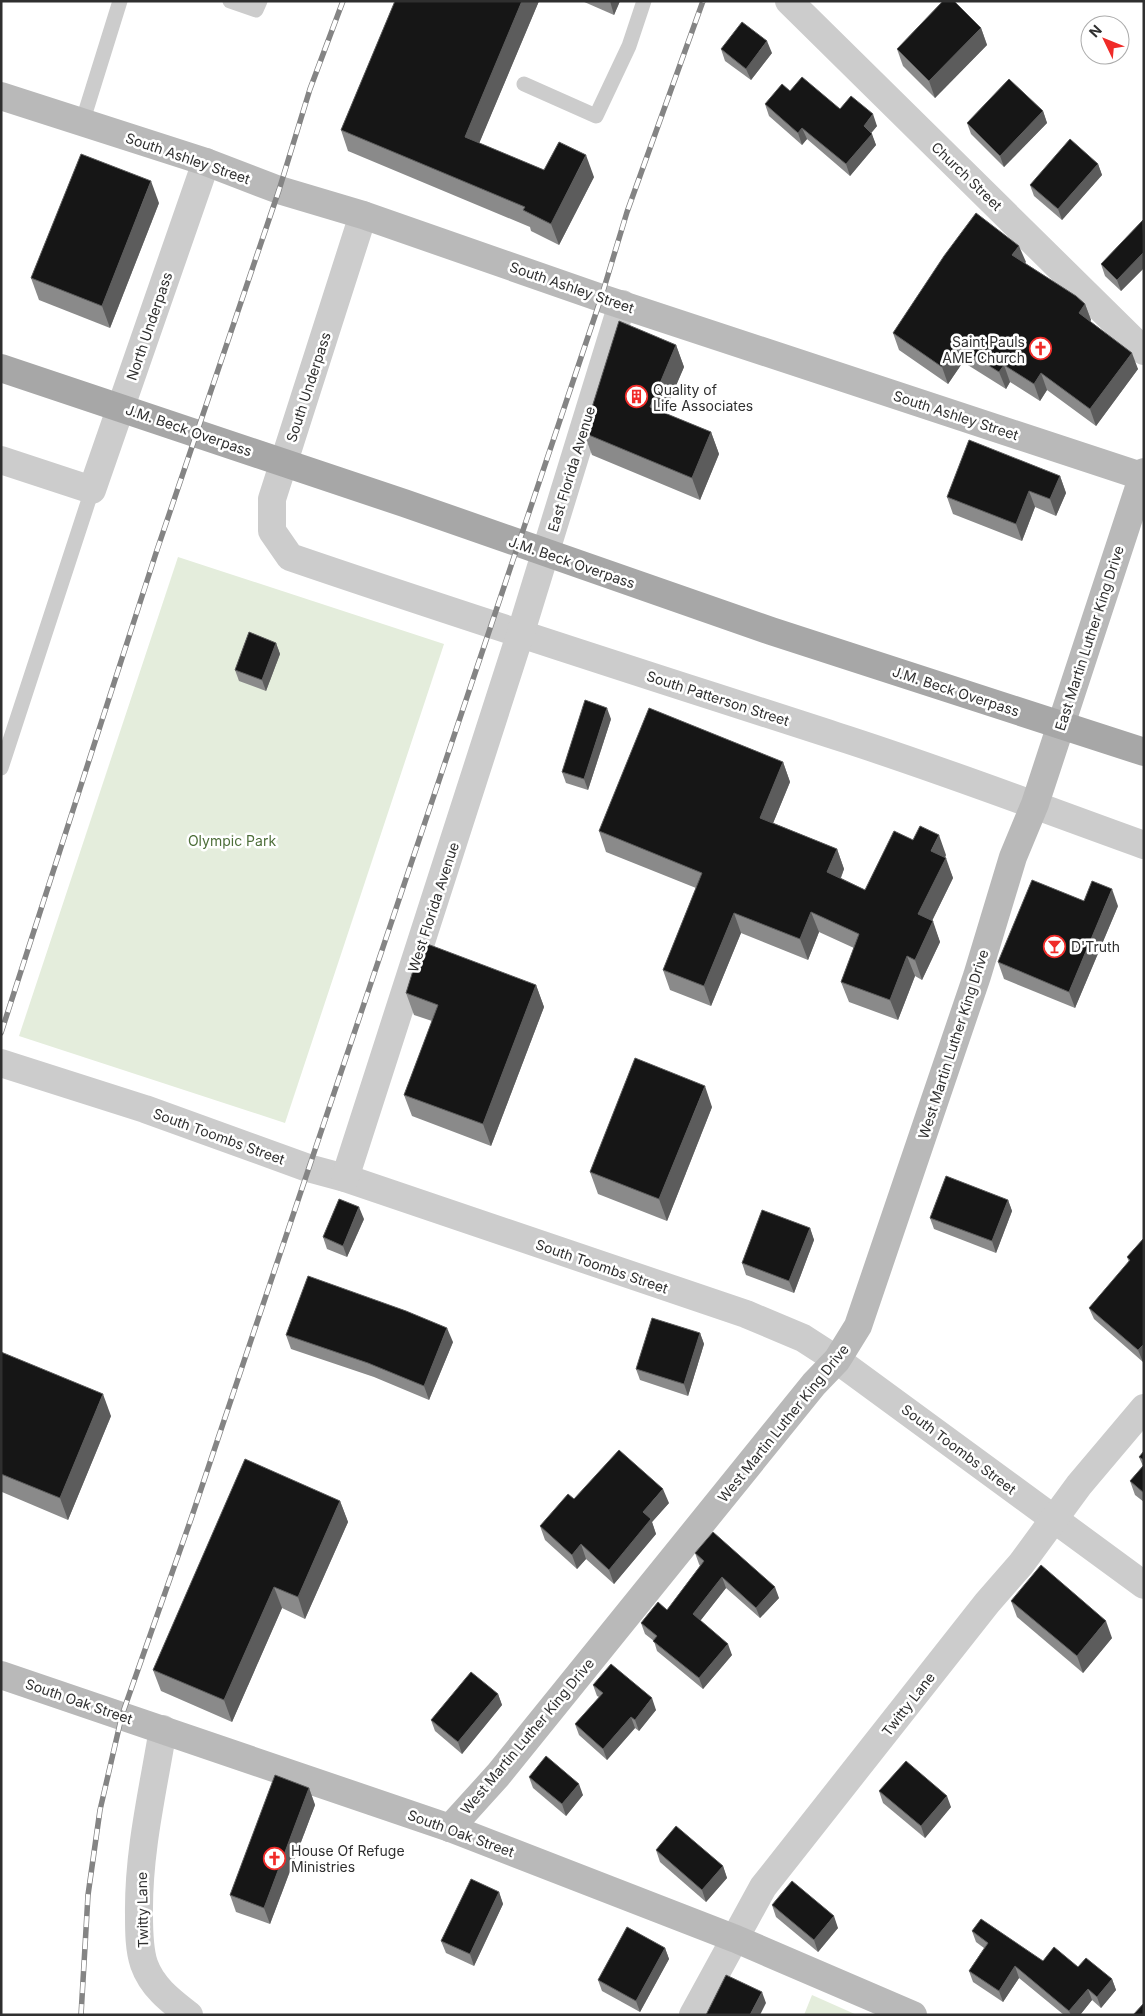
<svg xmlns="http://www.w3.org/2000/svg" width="1145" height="2016" viewBox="0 0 1145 2016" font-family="Inter,sans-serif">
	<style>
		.green { fill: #e4eddc }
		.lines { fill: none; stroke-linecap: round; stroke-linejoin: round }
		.lane { stroke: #ccc; stroke-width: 15 }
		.street { stroke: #ccc; stroke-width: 28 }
		.secondary { stroke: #b9b9b9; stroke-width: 28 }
		.primary { stroke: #a7a7a7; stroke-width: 28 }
		.rail-casing { stroke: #848484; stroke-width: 5.5 }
		.rail { stroke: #fff; stroke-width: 4; stroke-dasharray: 11; stroke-linecap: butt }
		.wall { fill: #8a8a8a }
		.shaded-wall { fill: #5c5c5c }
		.building { fill: #161616; stroke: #5c5c5c }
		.labels { text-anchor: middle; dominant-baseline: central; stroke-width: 5; stroke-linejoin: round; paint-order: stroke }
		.street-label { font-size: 14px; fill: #2f2f2f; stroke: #fff }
		.poi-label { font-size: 14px; fill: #2f2f2f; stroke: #fff; text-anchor: start }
		.park-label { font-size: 14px; fill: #4d6e39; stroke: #fff }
	</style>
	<rect width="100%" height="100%" fill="#fff"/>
	<g class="green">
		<path d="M 178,557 L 444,644 L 285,1123 L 19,1036 Z"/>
		<path d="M 812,1995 L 857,2015 L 804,2015 Z"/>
	</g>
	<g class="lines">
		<g class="lane">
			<path d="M 230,1 L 256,10 L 260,1"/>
			<path d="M 524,84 L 596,116 L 629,46 L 644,1"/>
			<path d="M 82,123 L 120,1"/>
			<path d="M 1,768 L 92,490"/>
		</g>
		<g class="street">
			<path d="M 789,1 L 1144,351"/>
			<path d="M 363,215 L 272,499 L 272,531 L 290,557 C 471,619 654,677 836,736 C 940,769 1041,808 1144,845"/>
			<path d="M 1,460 L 92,490 L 206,162"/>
			<path d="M 1,1063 L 145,1109 L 308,1168 L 345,1178 L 746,1314 L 803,1338 L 837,1360 L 1144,1585"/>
			<path d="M 345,1178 L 520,635 L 622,304"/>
			<path d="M 163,1729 C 153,1790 138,1852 139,1915 C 139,1931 139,1949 144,1964 C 152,1987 171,2001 189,2015"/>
			<path d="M 693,2015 L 763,1887 L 987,1603 L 1021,1564 L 1079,1485 L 1144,1408"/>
		</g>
		<g class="secondary">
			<path d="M 1,96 L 206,162 L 279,190 L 363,215 L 601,298 L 1144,477"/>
			<path d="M 1,1675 L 450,1828 L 736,1939 L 913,2015"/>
			<path d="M 450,1828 L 498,1775 L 814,1384 L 837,1360 L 858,1326 L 977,976 L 1013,857 L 1035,804 L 1144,472"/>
		</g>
		<path class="primary" d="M 1,368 L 404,503 L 771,631 L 1144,752"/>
		<defs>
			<g id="rail">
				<path d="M 1,1033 L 156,553 L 279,190 L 310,89 L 343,1"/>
				<path d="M 81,2015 L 88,1895 L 100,1810 L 122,1715 L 191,1519 L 601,298 L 627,212 L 703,1"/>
			</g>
		</defs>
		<use href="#rail" class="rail-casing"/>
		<use href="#rail" class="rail"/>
	</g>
	<g class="wall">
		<path d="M 395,1 L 539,1 L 479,143 L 544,170 L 594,177 L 559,245 L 531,231 L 530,227 L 348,151 L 341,130 Z"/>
		<path d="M 582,1 L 620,1 L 614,15 Z"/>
		<path d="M 981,28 L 987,45 L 935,98 L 903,66 L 897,49 Z"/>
		<path d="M 721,49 L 772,53 L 751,80 L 725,61 Z"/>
		<path d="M 790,91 L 840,109 L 877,126 L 871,133 L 876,145 L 850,176 L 807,139 L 802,145 L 769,116 L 765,104 Z"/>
		<path d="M 1043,111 L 1047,123 L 1004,167 L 971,134 L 967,123 Z"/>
		<path d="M 1098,164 L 1102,175 L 1062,220 L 1034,196 L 1030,185 Z"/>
		<path d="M 159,203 L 110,328 L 39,300 L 31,278 Z"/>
		<path d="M 1144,221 L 1144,268 L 1121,291 L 1105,276 L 1101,264 Z"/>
		<path d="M 1026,262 L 1025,263 L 1085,304 L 1091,320 L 1090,321 L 1138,369 L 1096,426 L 1047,390 L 1040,401 L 1010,382 L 1006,389 L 963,362 L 948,384 L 899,350 L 893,333 Z"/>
		<path d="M 676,345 L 684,367 L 664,413 L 711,432 L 719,454 L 700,500 L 592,455 L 584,433 Z"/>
		<path d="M 1060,476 L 1066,493 L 1056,516 L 1035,507 L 1022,541 L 953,514 L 947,497 Z"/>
		<path d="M 276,643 L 280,654 L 266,691 L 239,681 L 235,670 Z"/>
		<path d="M 611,719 L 588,790 L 566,783 L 562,772 Z"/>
		<path d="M 783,762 L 790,782 L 773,823 L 837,849 L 844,869 L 841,878 L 865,890 L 946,855 L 945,858 L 953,878 L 932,921 L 940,942 L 922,980 L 915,976 L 898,1020 L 849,1002 L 841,982 L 854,948 L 819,932 L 808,960 L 741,933 L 711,1006 L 670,990 L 663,970 L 696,888 L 606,852 L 599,831 Z"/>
		<path d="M 1118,906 L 1075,1008 L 1004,979 L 998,962 Z"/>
		<path d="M 536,985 L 544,1007 L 491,1146 L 412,1116 L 404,1095 L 432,1021 L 414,1015 L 406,993 Z"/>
		<path d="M 712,1107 L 667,1221 L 598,1194 L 590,1172 Z"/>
		<path d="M 1008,1200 L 1012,1211 L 996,1253 L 934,1229 L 930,1218 Z"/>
		<path d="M 364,1219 L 347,1257 L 327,1249 L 323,1237 Z"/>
		<path d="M 810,1228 L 814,1240 L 794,1293 L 746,1275 L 742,1263 Z"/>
		<path d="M 1144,1238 L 1143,1362 L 1094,1319 L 1089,1308 L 1129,1262 L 1127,1257 Z"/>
		<path d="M 700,1333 L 704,1344 L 688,1396 L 640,1380 L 636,1369 Z"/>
		<path d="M 286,1335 L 453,1342 L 429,1400 L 374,1377 L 291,1349 Z"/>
		<path d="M 1,1352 L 111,1416 L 68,1520 L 2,1492 L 1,1495 Z"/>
		<path d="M 1144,1451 L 1144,1502 L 1135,1495 L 1130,1481 L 1143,1466 L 1139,1457 Z"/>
		<path d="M 574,1499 L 669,1503 L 652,1522 L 656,1534 L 614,1584 L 586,1559 L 577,1569 L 545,1540 L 540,1526 Z"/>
		<path d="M 340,1501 L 348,1522 L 305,1619 L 282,1608 L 232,1722 L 161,1691 L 153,1670 Z"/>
		<path d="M 695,1553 L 779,1598 L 760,1618 L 726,1588 L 700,1621 L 732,1655 L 703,1689 L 657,1651 L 654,1641 L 645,1634 L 641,1623 L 667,1610 L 700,1566 L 699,1564 Z"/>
		<path d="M 1011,1601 L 1112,1638 L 1083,1673 L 1017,1617 Z"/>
		<path d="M 593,1685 L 656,1710 L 639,1731 L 635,1728 L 607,1760 L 579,1735 L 575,1724 L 599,1697 L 597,1696 Z"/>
		<path d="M 498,1694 L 502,1705 L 462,1754 L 435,1731 L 431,1720 Z"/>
		<path d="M 529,1777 L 583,1795 L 566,1816 L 533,1788 Z"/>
		<path d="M 309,1788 L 315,1805 L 270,1924 L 236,1912 L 230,1895 Z"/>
		<path d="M 879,1791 L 951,1807 L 925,1838 L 883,1803 Z"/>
		<path d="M 656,1850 L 723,1866 L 727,1878 L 706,1902 L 660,1862 Z"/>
		<path d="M 499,1892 L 503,1904 L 474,1966 L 446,1953 L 441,1941 Z"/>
		<path d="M 772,1905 L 838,1928 L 818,1952 L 776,1917 Z"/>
		<path d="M 972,1931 L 1043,1961 L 1078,1967 L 1112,1979 L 1116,1990 L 1101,2008 L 1092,2000 L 1080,2015 L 1064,2015 L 1019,1978 L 1003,2002 L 973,1982 L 969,1971 L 984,1948 L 976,1942 Z"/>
		<path d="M 665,1948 L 669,1959 L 640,2012 L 602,1991 L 598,1980 Z"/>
	</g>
	<g class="shaded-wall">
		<path d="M 522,1 L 539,1 L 473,158 L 465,137 Z"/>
		<path d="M 610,1 L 620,1 L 614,15 Z"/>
		<path d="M 981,28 L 987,45 L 935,98 L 929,81 Z"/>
		<path d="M 767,41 L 772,53 L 751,80 L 746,69 Z"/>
		<path d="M 1043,111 L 1047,123 L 1004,167 L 1000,156 Z"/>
		<path d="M 873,114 L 877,126 L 868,137 L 864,126 Z"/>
		<path d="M 802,128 L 807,139 L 802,145 L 798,133 Z"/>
		<path d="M 872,134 L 876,145 L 850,176 L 846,164 Z"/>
		<path d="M 586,155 L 594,177 L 559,245 L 551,224 Z"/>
		<path d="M 1098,164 L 1102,175 L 1062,220 L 1058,209 Z"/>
		<path d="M 151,181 L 159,203 L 110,328 L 102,306 Z"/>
		<path d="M 1019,246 L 1026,262 L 1018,272 L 1012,255 Z"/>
		<path d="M 1144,252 L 1144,268 L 1121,291 L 1117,280 Z"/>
		<path d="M 1085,304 L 1091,320 L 1085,330 L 1079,313 Z"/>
		<path d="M 676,345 L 684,367 L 658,428 L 650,407 Z"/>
		<path d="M 956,345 L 963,362 L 948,384 L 942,367 Z"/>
		<path d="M 1132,353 L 1138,369 L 1096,426 L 1090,409 Z"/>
		<path d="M 1004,365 L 1010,382 L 1006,389 L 999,372 Z"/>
		<path d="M 1041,373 L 1047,390 L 1040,401 L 1034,384 Z"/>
		<path d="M 711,432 L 719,454 L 700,500 L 692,478 Z"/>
		<path d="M 1060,476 L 1066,493 L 1056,516 L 1050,499 Z"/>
		<path d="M 1029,491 L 1035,507 L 1022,541 L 1016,524 Z"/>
		<path d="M 276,643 L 280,654 L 266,691 L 262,680 Z"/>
		<path d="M 607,708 L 611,719 L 588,790 L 584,779 Z"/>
		<path d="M 783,762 L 790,782 L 767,838 L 760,818 Z"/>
		<path d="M 939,835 L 946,855 L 938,871 L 931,851 Z"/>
		<path d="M 837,849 L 844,869 L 835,892 L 827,872 Z"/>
		<path d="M 946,858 L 953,878 L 925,935 L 918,914 Z"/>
		<path d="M 1112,889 L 1118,906 L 1075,1008 L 1069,992 Z"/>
		<path d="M 811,912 L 819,932 L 808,960 L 800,939 Z"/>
		<path d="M 734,913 L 741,933 L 711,1006 L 704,986 Z"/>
		<path d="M 933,921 L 940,942 L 922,980 L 915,960 Z"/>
		<path d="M 907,956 L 915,976 L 898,1020 L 890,1000 Z"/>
		<path d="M 536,985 L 544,1007 L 491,1146 L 483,1124 Z"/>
		<path d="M 705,1086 L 712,1107 L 667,1221 L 659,1199 Z"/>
		<path d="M 1008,1200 L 1012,1211 L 996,1253 L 992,1241 Z"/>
		<path d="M 359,1207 L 364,1219 L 347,1257 L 343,1246 Z"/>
		<path d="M 810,1228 L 814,1240 L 794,1293 L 789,1281 Z"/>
		<path d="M 447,1328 L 453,1342 L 429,1400 L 424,1386 Z"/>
		<path d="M 700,1333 L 704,1344 L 688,1396 L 684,1384 Z"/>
		<path d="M 1144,1344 L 1144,1360 L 1143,1362 L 1138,1350 Z"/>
		<path d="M 103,1394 L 111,1416 L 68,1520 L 60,1498 Z"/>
		<path d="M 663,1489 L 669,1503 L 652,1522 L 656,1534 L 614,1584 L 609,1570 L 643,1512 Z"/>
		<path d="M 340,1501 L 348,1522 L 305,1619 L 298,1597 Z"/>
		<path d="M 581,1544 L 586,1559 L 577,1569 L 572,1555 Z"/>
		<path d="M 722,1577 L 726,1588 L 697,1625 L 693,1614 Z"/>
		<path d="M 274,1587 L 282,1608 L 232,1722 L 224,1700 Z"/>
		<path d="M 775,1587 L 779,1598 L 760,1618 L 756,1608 Z"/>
		<path d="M 1106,1621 L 1112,1638 L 1083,1673 L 1077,1656 Z"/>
		<path d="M 728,1644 L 732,1655 L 703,1689 L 699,1678 Z"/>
		<path d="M 498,1694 L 502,1705 L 462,1754 L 458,1742 Z"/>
		<path d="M 652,1698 L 656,1710 L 639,1731 L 635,1720 Z"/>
		<path d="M 631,1717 L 635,1728 L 607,1760 L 603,1749 Z"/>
		<path d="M 579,1784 L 583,1795 L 566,1816 L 562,1804 Z"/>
		<path d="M 309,1788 L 315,1805 L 270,1924 L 264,1908 Z"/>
		<path d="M 947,1796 L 951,1807 L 925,1838 L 921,1826 Z"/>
		<path d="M 723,1866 L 727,1878 L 706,1902 L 702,1890 Z"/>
		<path d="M 499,1892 L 503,1904 L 474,1966 L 470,1954 Z"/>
		<path d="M 834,1916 L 838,1928 L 818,1952 L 814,1940 Z"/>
		<path d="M 665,1948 L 669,1959 L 640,2012 L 636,2001 Z"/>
		<path d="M 1015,1966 L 1019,1978 L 1003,2002 L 999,1991 Z"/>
		<path d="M 1112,1979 L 1116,1990 L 1101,2008 L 1097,1997 Z"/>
		<path d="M 1088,1989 L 1092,2000 L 1080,2015 L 1071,2015 L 1069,2011 Z"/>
		<path d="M 762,1992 L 766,2003 L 760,2015 L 750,2015 Z"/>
	</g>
	<g class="building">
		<path d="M 395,1 L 522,1 L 465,137 L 544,170 L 559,142 L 586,155 L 551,224 L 523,210 L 525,207 L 341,130 Z"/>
		<path d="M 943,1 L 954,1 L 981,28 L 929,81 L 897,49 Z"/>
		<path d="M 742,22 L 767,41 L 746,69 L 721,49 Z"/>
		<path d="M 802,77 L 840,109 L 851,96 L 873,114 L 864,126 L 872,134 L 846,164 L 802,128 L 798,133 L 765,104 L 782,84 L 790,91 Z"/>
		<path d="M 1009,79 L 1043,111 L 1000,156 L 967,123 Z"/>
		<path d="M 1070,139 L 1098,164 L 1058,209 L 1030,185 Z"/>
		<path d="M 81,154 L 151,181 L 102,306 L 31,278 Z"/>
		<path d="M 976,213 L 1019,246 L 1012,255 L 1076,296 L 1085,304 L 1079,313 L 1132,353 L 1090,409 L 1041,373 L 1034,384 L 1004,365 L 999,372 L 956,345 L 942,367 L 893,333 L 944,256 Z"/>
		<path d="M 1143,220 L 1144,252 L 1117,280 L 1101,264 Z"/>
		<path d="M 619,321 L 676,345 L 650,407 L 711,432 L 692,478 L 584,433 Z"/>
		<path d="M 969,440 L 1060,476 L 1050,499 L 1029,491 L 1016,524 L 947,497 Z"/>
		<path d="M 249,632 L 276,643 L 262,680 L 235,670 Z"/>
		<path d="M 585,700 L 607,708 L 584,779 L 562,772 Z"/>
		<path d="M 649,708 L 783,762 L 760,818 L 837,849 L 827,872 L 865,890 L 894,831 L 913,840 L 920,826 L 939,835 L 931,851 L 946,858 L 918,914 L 933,921 L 915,960 L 907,956 L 890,1000 L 841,982 L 859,934 L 811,912 L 800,939 L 734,913 L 704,986 L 663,970 L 702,873 L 599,831 Z"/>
		<path d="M 1032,880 L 1084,901 L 1092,881 L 1112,889 L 1069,992 L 998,962 Z"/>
		<path d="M 422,942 L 536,985 L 483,1124 L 404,1095 L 438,1005 L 406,993 Z"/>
		<path d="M 635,1058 L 705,1086 L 659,1199 L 590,1172 Z"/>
		<path d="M 946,1176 L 1008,1200 L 992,1241 L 930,1218 Z"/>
		<path d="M 339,1199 L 359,1207 L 343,1246 L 323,1237 Z"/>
		<path d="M 762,1210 L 810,1228 L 789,1281 L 742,1263 Z"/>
		<path d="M 1144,1238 L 1144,1344 L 1138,1350 L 1089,1308 L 1130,1260 L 1127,1257 Z"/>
		<path d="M 308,1276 L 406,1311 L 447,1328 L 424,1386 L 368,1363 L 286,1335 Z"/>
		<path d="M 652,1318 L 700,1333 L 684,1384 L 636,1369 Z"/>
		<path d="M 1,1352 L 103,1394 L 60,1498 L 1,1474 Z"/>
		<path d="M 619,1450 L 663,1489 L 643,1512 L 651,1519 L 609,1570 L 581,1544 L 572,1555 L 540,1526 L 568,1494 L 574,1499 Z"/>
		<path d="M 1144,1451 L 1144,1460 L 1139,1457 Z"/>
		<path d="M 245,1459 L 340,1501 L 298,1597 L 274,1587 L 224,1700 L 153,1670 Z"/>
		<path d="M 1144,1465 L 1144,1493 L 1130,1481 Z"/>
		<path d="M 713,1532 L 775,1587 L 756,1608 L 722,1577 L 693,1614 L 728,1644 L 699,1678 L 653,1641 L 657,1636 L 641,1623 L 658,1602 L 667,1610 L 704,1561 L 695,1553 Z"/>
		<path d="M 1041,1565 L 1106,1621 L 1077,1656 L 1011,1601 Z"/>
		<path d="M 611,1664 L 652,1698 L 635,1720 L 631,1717 L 603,1749 L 575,1724 L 603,1693 L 593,1685 Z"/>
		<path d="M 471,1672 L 498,1694 L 458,1742 L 431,1720 Z"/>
		<path d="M 546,1756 L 579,1784 L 562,1804 L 529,1777 Z"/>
		<path d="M 906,1761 L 947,1796 L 921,1826 L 879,1791 Z"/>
		<path d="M 275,1775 L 309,1788 L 264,1908 L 230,1895 Z"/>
		<path d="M 676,1826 L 723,1866 L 702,1890 L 656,1850 Z"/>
		<path d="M 471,1879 L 499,1892 L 470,1954 L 441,1941 Z"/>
		<path d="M 792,1881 L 834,1916 L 814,1940 L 772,1905 Z"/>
		<path d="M 981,1919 L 1043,1961 L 1054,1947 L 1078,1967 L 1086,1958 L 1112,1979 L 1097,1997 L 1088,1989 L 1069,2011 L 1015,1966 L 999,1991 L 969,1971 L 988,1943 L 972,1931 Z"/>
		<path d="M 627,1927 L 665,1948 L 636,2001 L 598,1980 Z"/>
		<path d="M 726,1975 L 762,1992 L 750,2015 L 706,2015 Z"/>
		<path d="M 1144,2003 L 1144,2015 L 1133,2015 Z"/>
	</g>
	<defs>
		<symbol id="church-ring" viewBox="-11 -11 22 22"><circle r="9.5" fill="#fff" stroke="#f02b28" stroke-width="1.5"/><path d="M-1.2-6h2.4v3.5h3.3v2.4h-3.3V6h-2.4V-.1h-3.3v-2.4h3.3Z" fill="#f02b28"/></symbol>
		<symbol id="building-ring" viewBox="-11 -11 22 22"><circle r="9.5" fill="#fff" stroke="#f02b28" stroke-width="1.5"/><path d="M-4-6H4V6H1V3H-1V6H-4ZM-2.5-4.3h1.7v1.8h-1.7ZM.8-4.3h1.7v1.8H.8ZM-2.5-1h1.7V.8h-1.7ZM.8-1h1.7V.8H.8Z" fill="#f02b28"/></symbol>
		<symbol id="bar-ring" viewBox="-11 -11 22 22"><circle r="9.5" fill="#fff" stroke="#f02b28" stroke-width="1.5"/><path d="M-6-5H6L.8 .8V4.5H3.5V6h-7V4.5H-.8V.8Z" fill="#f02b28"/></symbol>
	</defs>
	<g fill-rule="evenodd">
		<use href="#church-ring" x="1028" y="336" width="25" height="25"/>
		<use href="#building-ring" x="624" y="384" width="25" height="25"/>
		<use href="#bar-ring" x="1042" y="934" width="25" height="25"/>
		<use href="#church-ring" x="262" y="1846" width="25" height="25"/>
	</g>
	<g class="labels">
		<g class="street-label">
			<text transform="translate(188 158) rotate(19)">South Ashley Street</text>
			<text transform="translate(967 176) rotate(44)">Church Street</text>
			<text transform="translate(572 287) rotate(19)">South Ashley Street</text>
			<text transform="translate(149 326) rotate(-71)">North Underpass</text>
			<text transform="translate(308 387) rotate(-72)">South Underpass</text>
			<text transform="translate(956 415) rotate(18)">South Ashley Street</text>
			<text transform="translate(189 430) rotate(19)">J.M. Beck Overpass</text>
			<text transform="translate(571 469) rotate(-73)">East Florida Avenue</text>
			<text transform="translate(572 562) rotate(19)">J.M. Beck Overpass</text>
			<text transform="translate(1089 638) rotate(-72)">East Martin Luther King Drive</text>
			<text transform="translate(956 691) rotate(18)">J.M. Beck Overpass</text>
			<text transform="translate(718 698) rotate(18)">South Patterson Street</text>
			<text transform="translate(433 907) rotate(-72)">West Florida Avenue</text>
			<text transform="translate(953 1044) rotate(-72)">West Martin Luther King Drive</text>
			<text transform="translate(219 1136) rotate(20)">South Toombs Street</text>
			<text transform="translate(602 1266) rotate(19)">South Toombs Street</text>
			<text transform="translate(783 1423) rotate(-51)">West Martin Luther King Drive</text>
			<text transform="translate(959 1449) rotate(37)">South Toombs Street</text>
			<text transform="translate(79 1701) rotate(19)">South Oak Street</text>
			<text transform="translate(908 1704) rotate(-52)">Twitty Lane</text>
			<text transform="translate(527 1736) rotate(-50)">West Martin Luther King Drive</text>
			<text transform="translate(461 1833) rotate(20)">South Oak Street</text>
			<text transform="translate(142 1910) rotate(-91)">Twitty Lane</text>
		</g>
		<g class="poi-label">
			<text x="1025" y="341" text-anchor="end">Saint Pauls<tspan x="1025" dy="16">AME Church</tspan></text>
			<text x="653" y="389">Quality of<tspan x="653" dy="16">Life Associates</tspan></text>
			<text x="1071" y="946">D'Truth</text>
			<text x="291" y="1850">House Of Refuge<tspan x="291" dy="16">Ministries</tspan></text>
		</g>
		<g class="park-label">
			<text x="232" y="840">Olympic Park</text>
		</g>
	</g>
	<rect width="1145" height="2016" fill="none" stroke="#2f2f2f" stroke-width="5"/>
	<g transform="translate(1105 40) rotate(313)"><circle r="24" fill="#ffffff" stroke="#acacac"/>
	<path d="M0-4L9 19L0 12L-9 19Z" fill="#f02b28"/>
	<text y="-8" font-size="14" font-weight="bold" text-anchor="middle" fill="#2f2f2f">N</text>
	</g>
</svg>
